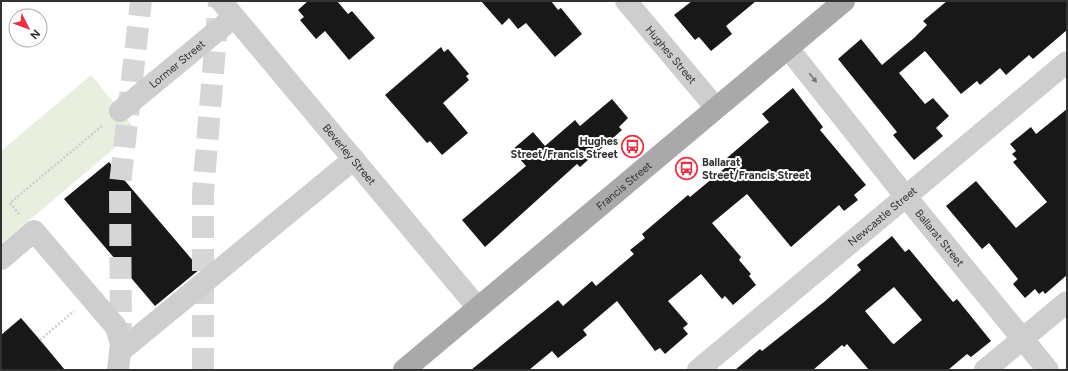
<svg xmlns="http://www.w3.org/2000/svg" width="1068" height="371" viewBox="0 0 1068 371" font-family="Figtree,sans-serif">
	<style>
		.green { fill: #e8efdf }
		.building { fill: #181818; fill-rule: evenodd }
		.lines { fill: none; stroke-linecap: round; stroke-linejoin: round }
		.highway-tunnel { stroke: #d6d6d6; stroke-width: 22; stroke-dasharray: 22 11; stroke-linecap: butt }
		.path { stroke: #cecece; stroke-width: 2.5; stroke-dasharray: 2 2; stroke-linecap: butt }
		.minor { stroke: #cecece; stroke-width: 22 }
		.major { stroke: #a9a9a9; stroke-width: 22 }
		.oneway { fill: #787878 }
		.labels { text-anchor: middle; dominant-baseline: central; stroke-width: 4; stroke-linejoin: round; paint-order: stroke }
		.street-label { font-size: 11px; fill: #313131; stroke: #fff }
		.poi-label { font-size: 11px; font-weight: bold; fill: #313131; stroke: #fff; text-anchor: end }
	</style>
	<rect width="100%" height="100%" fill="#fff"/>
	<path class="green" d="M 91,75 L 136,130 L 1,244 L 1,151 Z"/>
	<g class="building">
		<path d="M 308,1 L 337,1 L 348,14 L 352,11 L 375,38 L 349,60 L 325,31 L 316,39 L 300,20 L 304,17 L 298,10 Z"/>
		<path d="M 481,1 L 551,1 L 558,10 L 561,8 L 582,34 L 555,57 L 526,23 L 518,29 L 509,18 L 502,25 Z"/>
		<path d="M 692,1 L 756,1 L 726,26 L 732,34 L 711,51 L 699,37 L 695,40 L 674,15 Z"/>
		<path d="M 947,1 L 1067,1 L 1067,30 L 1033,59 L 1029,55 L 1006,75 L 1000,68 L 980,85 L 977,81 L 961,94 L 925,51 L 899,73 L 925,104 L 933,98 L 949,116 L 936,128 L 943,136 L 914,160 L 893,135 L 897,132 L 838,59 L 861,39 L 882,65 L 914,38 L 927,25 L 923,21 Z"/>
		<path d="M 441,47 L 444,52 L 448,49 L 469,74 L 466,76 L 469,80 L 443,103 L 468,133 L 442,155 L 430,141 L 427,143 L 385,95 Z"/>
		<path d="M 793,88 L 823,127 L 820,130 L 866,185 L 854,195 L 858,200 L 844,211 L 839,205 L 791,247 L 747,194 L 712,223 L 741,257 L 739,260 L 751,274 L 749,276 L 756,285 L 733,305 L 725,296 L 722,299 L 701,274 L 668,301 L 688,324 L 683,328 L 688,334 L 665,354 L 660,348 L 655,351 L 617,301 L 583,330 L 587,335 L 558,358 L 552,351 L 529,370 L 471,370 L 558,300 L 563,306 L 592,281 L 596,286 L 634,254 L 630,250 L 645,238 L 642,234 L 688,195 L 690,197 L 725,168 L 721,163 L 769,122 L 762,114 Z"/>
		<path d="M 612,99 L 628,118 L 619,127 L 622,130 L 580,167 L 577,164 L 485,247 L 462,220 L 526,166 L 512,150 L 533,132 L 545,146 L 575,120 L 580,126 Z"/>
		<path d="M 1067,109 L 1067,275 L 1045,294 L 1043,291 L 1039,294 L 1035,289 L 1025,298 L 1013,284 L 1018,279 L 989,243 L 982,249 L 946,206 L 976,181 L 1016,228 L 1047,202 L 1013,162 L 1017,159 L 1012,154 L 1016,151 L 1010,144 L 1031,127 L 1036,134 Z"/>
		<path d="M 109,162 L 200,269 L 155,306 L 64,199 Z"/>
		<path d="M 892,236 L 905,252 L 909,249 L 953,302 L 957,299 L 991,341 L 971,357 L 967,354 L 948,370 L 869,370 L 847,344 L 844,347 L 842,345 L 813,370 L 735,370 L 760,349 L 762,351 L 824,302 L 861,270 L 857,265 ZM 894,287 L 922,320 L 894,344 L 892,343 L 865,311 Z"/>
		<path d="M 21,318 L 40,340 L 65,370 L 1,370 L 1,335 Z"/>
	</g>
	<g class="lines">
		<g class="highway-tunnel">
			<path d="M 121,345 L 120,184 L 141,1"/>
			<path d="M 203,370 L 203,192 L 219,1"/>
		</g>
		<g class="path">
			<path d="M 19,214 L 10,203 L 103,125"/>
			<path d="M 40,340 L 74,311"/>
		</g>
		<g class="minor">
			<path id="s1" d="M 221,1 L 478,308"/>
			<path id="s2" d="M 626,1 L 716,108"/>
			<path id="s3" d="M 788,48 L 894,182 L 1048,370"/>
			<path id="s4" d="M 120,111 L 234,17"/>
			<path d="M 1,259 L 34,231 L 116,327 L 121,344 L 118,370"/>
			<path d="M 122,350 L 354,159"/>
			<path id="s5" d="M 698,370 L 1067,62"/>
			<path d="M 985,370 L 1067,302"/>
		</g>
		<path class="major" id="s6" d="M 404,370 L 844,1"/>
	</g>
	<defs><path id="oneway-solid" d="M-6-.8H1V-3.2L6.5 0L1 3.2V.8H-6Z"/></defs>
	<use class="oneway" href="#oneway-solid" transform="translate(813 78) rotate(52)"/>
	<defs>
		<symbol id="bus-ring" viewBox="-11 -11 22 22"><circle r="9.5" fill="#fff" stroke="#ed2f42" stroke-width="1.5"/><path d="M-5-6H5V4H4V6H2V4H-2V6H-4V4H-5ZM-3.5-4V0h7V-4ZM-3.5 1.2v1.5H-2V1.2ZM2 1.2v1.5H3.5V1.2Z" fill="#ed2f42"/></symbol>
	</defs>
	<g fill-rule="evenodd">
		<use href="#bus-ring" x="620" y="134" width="25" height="25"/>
		<use href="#bus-ring" x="674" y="156" width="25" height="25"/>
	</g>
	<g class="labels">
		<g class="street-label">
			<text stroke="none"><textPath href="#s2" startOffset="70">Hughes Street</textPath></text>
			<text stroke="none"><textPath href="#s4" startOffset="74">Lormer Street</textPath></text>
			<text stroke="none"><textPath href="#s1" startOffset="200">Beverley Street</textPath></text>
			<text stroke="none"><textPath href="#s6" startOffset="287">Francis Street</textPath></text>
			<text stroke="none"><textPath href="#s5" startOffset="240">Newcastle Street</textPath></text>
			<text stroke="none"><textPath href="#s3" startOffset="243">Ballarat Street</textPath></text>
		</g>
		<g class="poi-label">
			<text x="618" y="141">Hughes<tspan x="618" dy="13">Street/Francis Street</tspan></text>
			<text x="702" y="162" text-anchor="start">Ballarat<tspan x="702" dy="13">Street/Francis Street</tspan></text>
		</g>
	</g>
	<rect width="1068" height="371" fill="none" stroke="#313131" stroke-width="4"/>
	<g transform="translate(28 28) rotate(132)"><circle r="19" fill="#ffffff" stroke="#adadad"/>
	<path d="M0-3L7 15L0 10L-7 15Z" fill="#ed2f42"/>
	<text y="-6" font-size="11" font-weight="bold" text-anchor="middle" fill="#313131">N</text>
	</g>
</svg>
